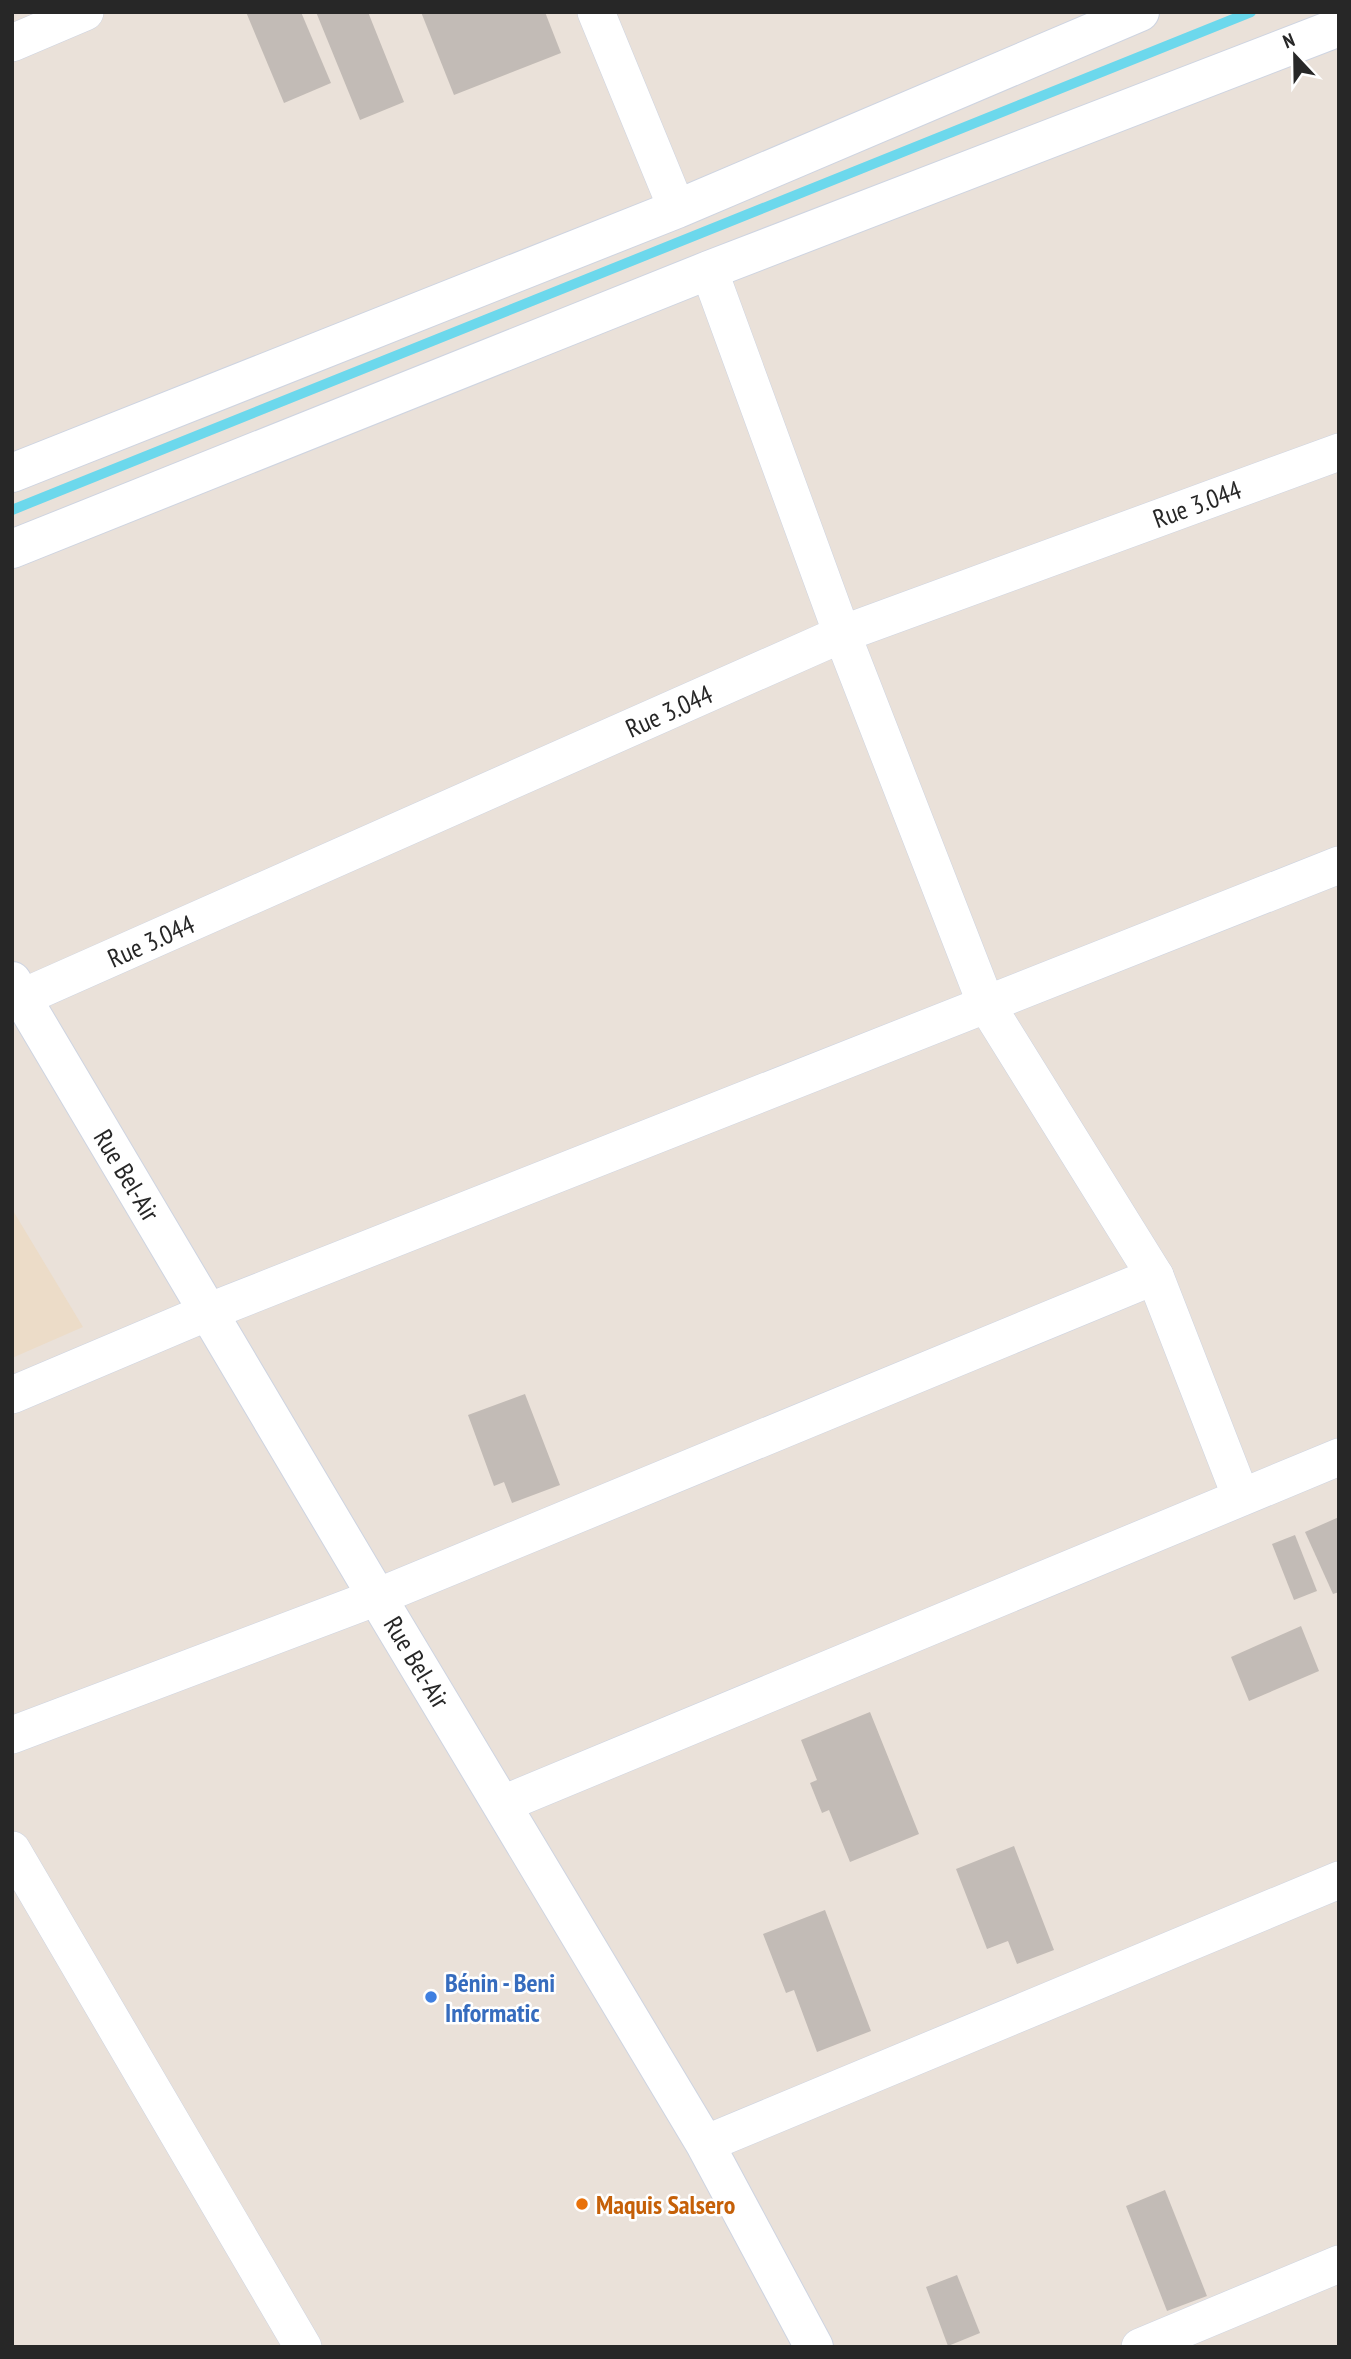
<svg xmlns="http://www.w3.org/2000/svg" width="1351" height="2359" viewBox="0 0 1351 2359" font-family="'PT Sans Narrow',sans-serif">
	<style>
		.education { fill: #ecdcc8 }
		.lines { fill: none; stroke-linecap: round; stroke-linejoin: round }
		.stream { stroke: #6cd8ec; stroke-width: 10 }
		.building { fill: #c2bbb6 }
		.street-casing { stroke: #ced4e1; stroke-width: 38 }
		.secondary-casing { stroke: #ced4e1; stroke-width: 40 }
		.street { stroke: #fff; stroke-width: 37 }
		.secondary { stroke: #fff; stroke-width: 38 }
		.shop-dot { fill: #3f7fe0; stroke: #fff; stroke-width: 2.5 }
		.food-dot { fill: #e8710a; stroke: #fff; stroke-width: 2.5 }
		.labels { text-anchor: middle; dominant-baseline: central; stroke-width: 5; stroke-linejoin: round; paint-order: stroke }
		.street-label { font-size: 26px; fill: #272727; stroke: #fff }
		.shop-label { font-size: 26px; font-weight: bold; fill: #366cbe; stroke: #fff; text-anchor: start }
		.food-label { font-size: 26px; font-weight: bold; fill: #c56008; stroke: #fff; text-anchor: start }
	</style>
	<rect width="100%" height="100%" fill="#eae1d9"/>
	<path class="education" d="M 12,1209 L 83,1327 L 12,1358 Z"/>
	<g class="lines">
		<path class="stream" d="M 12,510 L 1251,12"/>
	</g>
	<g class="building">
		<path d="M 246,12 L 301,12 L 331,83 L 284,103 Z"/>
		<path d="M 316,12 L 368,12 L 404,102 L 360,120 Z"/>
		<path d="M 421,12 L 545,12 L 561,53 L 454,95 Z"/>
		<path d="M 525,1394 L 560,1485 L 512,1503 L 504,1482 L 494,1486 L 468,1415 Z"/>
		<path d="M 1339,1517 L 1339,1592 L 1333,1594 L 1305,1532 Z"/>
		<path d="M 1295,1535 L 1317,1591 L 1294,1600 L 1272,1544 Z"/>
		<path d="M 1301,1626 L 1319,1671 L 1249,1701 L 1231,1657 Z"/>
		<path d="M 870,1712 L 919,1834 L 850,1862 L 829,1810 L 822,1813 L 810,1783 L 817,1780 L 801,1740 Z"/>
		<path d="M 1014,1846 L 1054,1950 L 1017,1964 L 1008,1941 L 987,1949 L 956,1869 Z"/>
		<path d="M 825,1910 L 871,2031 L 817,2052 L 794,1990 L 786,1993 L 763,1934 Z"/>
		<path d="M 1165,2190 L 1207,2296 L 1167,2311 L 1126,2206 Z"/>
		<path d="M 957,2275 L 980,2333 L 948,2346 L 926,2287 Z"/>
	</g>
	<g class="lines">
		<defs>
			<g id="street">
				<path d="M 596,12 L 677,209"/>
				<path d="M 12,43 L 85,12"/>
				<path d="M 709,270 L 842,634 L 986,1004 L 1155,1276 L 1241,1497"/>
				<path d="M 12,1002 L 842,634 L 1339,452"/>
				<path d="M 12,1395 L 208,1312 L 1339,865"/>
				<path d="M 12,1735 L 377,1597 L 1155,1276"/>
				<path d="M 503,1804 L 1339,1457"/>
				<path d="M 12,1850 L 303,2347"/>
				<path d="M 705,2144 L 1339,1880"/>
				<path d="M 1140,2347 L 1339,2264"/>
			</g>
			<g id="secondary">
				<path d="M 12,473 L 677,209 L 1140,12"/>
				<path d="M 12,549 L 709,270 L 1339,27"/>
				<path d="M 12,981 L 377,1597 L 705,2144 L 814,2347"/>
			</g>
		</defs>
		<use href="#street" class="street-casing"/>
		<use href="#secondary" class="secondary-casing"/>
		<use href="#street" class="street"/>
		<use href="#secondary" class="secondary"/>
	</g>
	<circle class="shop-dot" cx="431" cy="1997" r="7"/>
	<circle class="food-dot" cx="582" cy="2204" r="7"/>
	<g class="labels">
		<g class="street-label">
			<text transform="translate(1197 504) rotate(-20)">Rue 3.044</text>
			<text transform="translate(669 711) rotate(-24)">Rue 3.044</text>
			<text transform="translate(151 941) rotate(-24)">Rue 3.044</text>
			<text transform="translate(127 1175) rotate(59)">Rue Bel-Air</text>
			<text transform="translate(417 1662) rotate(59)">Rue Bel-Air</text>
		</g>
		<g class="shop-label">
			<text x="445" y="1982">Bénin - Beni<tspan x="445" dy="30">Informatic</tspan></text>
		</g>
		<g class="food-label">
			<text x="596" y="2204">Maquis Salsero</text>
		</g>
	</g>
	<rect width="1351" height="2359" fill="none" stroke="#272727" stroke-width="28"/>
	<g transform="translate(1295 56) rotate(338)" stroke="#ffffff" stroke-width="5" paint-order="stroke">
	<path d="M0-5L12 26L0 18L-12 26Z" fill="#272727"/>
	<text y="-10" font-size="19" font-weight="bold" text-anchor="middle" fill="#272727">N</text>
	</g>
</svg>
